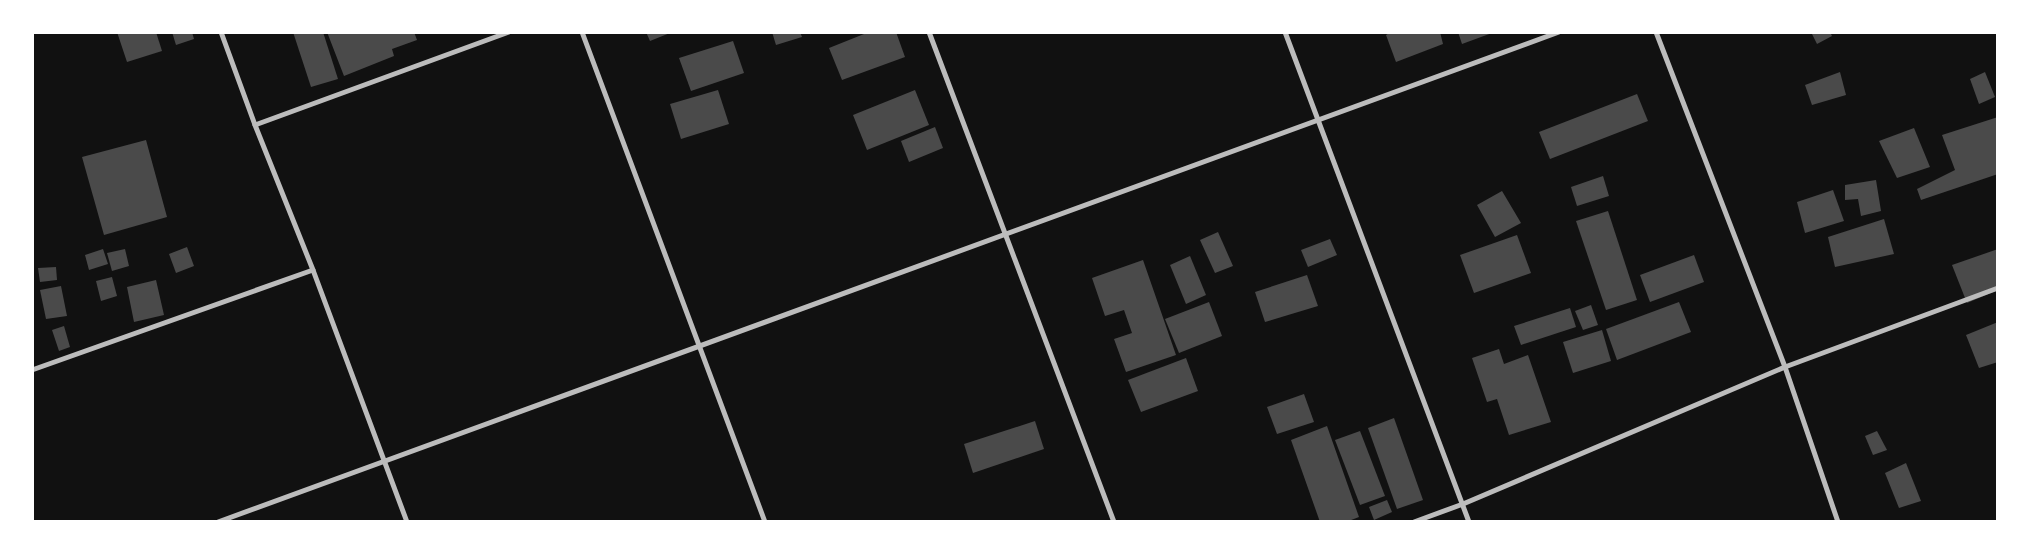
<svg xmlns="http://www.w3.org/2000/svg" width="2030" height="554" viewBox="0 0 2030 554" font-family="'Source Sans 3',sans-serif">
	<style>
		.building { fill: #4a4a4a }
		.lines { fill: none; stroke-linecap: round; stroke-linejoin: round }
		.minor { stroke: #bcbcbc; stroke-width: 5 }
	</style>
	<rect width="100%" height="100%" fill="#111"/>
	<g class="building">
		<path d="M 117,32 L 156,32 L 162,51 L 127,62 Z"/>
		<path d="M 172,32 L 192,32 L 194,39 L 176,45 Z"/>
		<path d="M 293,32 L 323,32 L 338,79 L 311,87 Z"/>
		<path d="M 327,32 L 414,32 L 417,40 L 392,49 L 394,56 L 344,76 Z"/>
		<path d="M 646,32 L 670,32 L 670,33 L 650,41 Z"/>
		<path d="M 772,32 L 800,32 L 802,37 L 776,45 Z"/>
		<path d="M 869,32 L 896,32 L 905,57 L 842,80 L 829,48 Z"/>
		<path d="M 1391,32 L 1440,32 L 1443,44 L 1396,62 L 1386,35 Z"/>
		<path d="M 1458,32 L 1492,32 L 1492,33 L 1462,44 Z"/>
		<path d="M 1811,32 L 1830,32 L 1832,36 L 1817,44 Z"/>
		<path d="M 733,41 L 744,73 L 691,91 L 679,58 Z"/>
		<path d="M 1840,72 L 1846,95 L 1812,105 L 1805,85 Z"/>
		<path d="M 1985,72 L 1995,97 L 1979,104 L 1970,79 Z"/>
		<path d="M 718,90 L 729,124 L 681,139 L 670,104 Z"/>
		<path d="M 915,90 L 929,125 L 867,150 L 853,115 Z"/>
		<path d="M 1637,94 L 1648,121 L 1550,159 L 1539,132 Z"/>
		<path d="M 1998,117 L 1998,174 L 1921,200 L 1917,189 L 1955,170 L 1942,135 Z"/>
		<path d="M 935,127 L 943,148 L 909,162 L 901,141 Z"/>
		<path d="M 1914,128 L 1930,167 L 1897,178 L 1879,141 Z"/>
		<path d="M 146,140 L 167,217 L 104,235 L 82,157 Z"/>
		<path d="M 1603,176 L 1609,196 L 1577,206 L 1571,187 Z"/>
		<path d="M 1876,180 L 1881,211 L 1861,216 L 1858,199 L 1845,200 L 1845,185 Z"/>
		<path d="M 1833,190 L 1844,221 L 1805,233 L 1797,202 Z"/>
		<path d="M 1502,191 L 1521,223 L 1495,237 L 1477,205 Z"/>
		<path d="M 1608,211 L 1637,300 L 1606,310 L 1576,221 Z"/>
		<path d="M 1884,219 L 1894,254 L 1835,267 L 1828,237 Z"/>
		<path d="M 1218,232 L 1233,266 L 1215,273 L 1200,240 Z"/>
		<path d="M 1517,235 L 1531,273 L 1474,293 L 1460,255 Z"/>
		<path d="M 1330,239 L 1337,255 L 1308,267 L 1301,250 Z"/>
		<path d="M 187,247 L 194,266 L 176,273 L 169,254 Z"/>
		<path d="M 103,249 L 108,264 L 89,270 L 85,255 Z"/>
		<path d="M 125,249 L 129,266 L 112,271 L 107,253 Z"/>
		<path d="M 1998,249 L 1998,290 L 1967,303 L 1952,265 Z"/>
		<path d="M 1694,255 L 1704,282 L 1650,302 L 1640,275 Z"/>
		<path d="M 1190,256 L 1206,295 L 1186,304 L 1170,265 Z"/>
		<path d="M 1143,260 L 1176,355 L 1126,372 L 1114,339 L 1132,333 L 1124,310 L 1105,316 L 1092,278 Z"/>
		<path d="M 56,267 L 57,280 L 40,282 L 38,268 Z"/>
		<path d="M 1307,275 L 1318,306 L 1265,322 L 1255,292 Z"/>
		<path d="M 112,277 L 117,296 L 101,301 L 96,281 Z"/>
		<path d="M 156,280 L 164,315 L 134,322 L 127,287 Z"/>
		<path d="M 61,286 L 67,316 L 46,319 L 40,290 Z"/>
		<path d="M 1209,302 L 1222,336 L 1179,353 L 1165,319 Z"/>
		<path d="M 1679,302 L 1691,332 L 1617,360 L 1606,329 Z"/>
		<path d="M 1591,305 L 1598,325 L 1583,330 L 1575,311 Z"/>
		<path d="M 1570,308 L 1576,327 L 1521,345 L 1514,326 Z"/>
		<path d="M 1998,322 L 1998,362 L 1979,368 L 1966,335 Z"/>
		<path d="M 64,326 L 70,347 L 59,351 L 52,330 Z"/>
		<path d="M 1602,330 L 1611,361 L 1573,373 L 1563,342 Z"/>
		<path d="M 1499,349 L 1504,364 L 1528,355 L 1551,422 L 1509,435 L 1497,399 L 1487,402 L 1472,358 Z"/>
		<path d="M 1186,358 L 1198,391 L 1141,412 L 1128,380 Z"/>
		<path d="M 1304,394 L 1314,422 L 1277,434 L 1267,407 Z"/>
		<path d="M 1394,418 L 1423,500 L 1397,509 L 1368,428 Z"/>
		<path d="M 1035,421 L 1044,449 L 973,473 L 964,444 Z"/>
		<path d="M 1327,426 L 1359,517 L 1346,522 L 1320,522 L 1291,440 Z"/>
		<path d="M 1360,431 L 1385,496 L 1360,505 L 1335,440 Z"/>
		<path d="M 1877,431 L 1887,450 L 1873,455 L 1865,436 Z"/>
		<path d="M 1906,463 L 1921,501 L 1899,508 L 1885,473 Z"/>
		<path d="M 1387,500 L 1392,512 L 1374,520 L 1369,507 Z"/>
	</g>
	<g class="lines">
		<g class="minor">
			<path d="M 221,32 L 255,125 L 313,270 L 407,522"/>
			<path d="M 582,32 L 765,522"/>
			<path d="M 929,32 L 1114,522"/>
			<path d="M 1285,32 L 1469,522"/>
			<path d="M 1656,32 L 1785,367 L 1838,522"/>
			<path d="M 255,125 L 509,32"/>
			<path d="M 32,370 L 313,270"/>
			<path d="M 218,522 L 1559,32"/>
			<path d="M 1414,522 L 1463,504 L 1785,367 L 1998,288"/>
		</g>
	</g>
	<rect width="2030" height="554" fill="none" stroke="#ffffff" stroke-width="68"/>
</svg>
